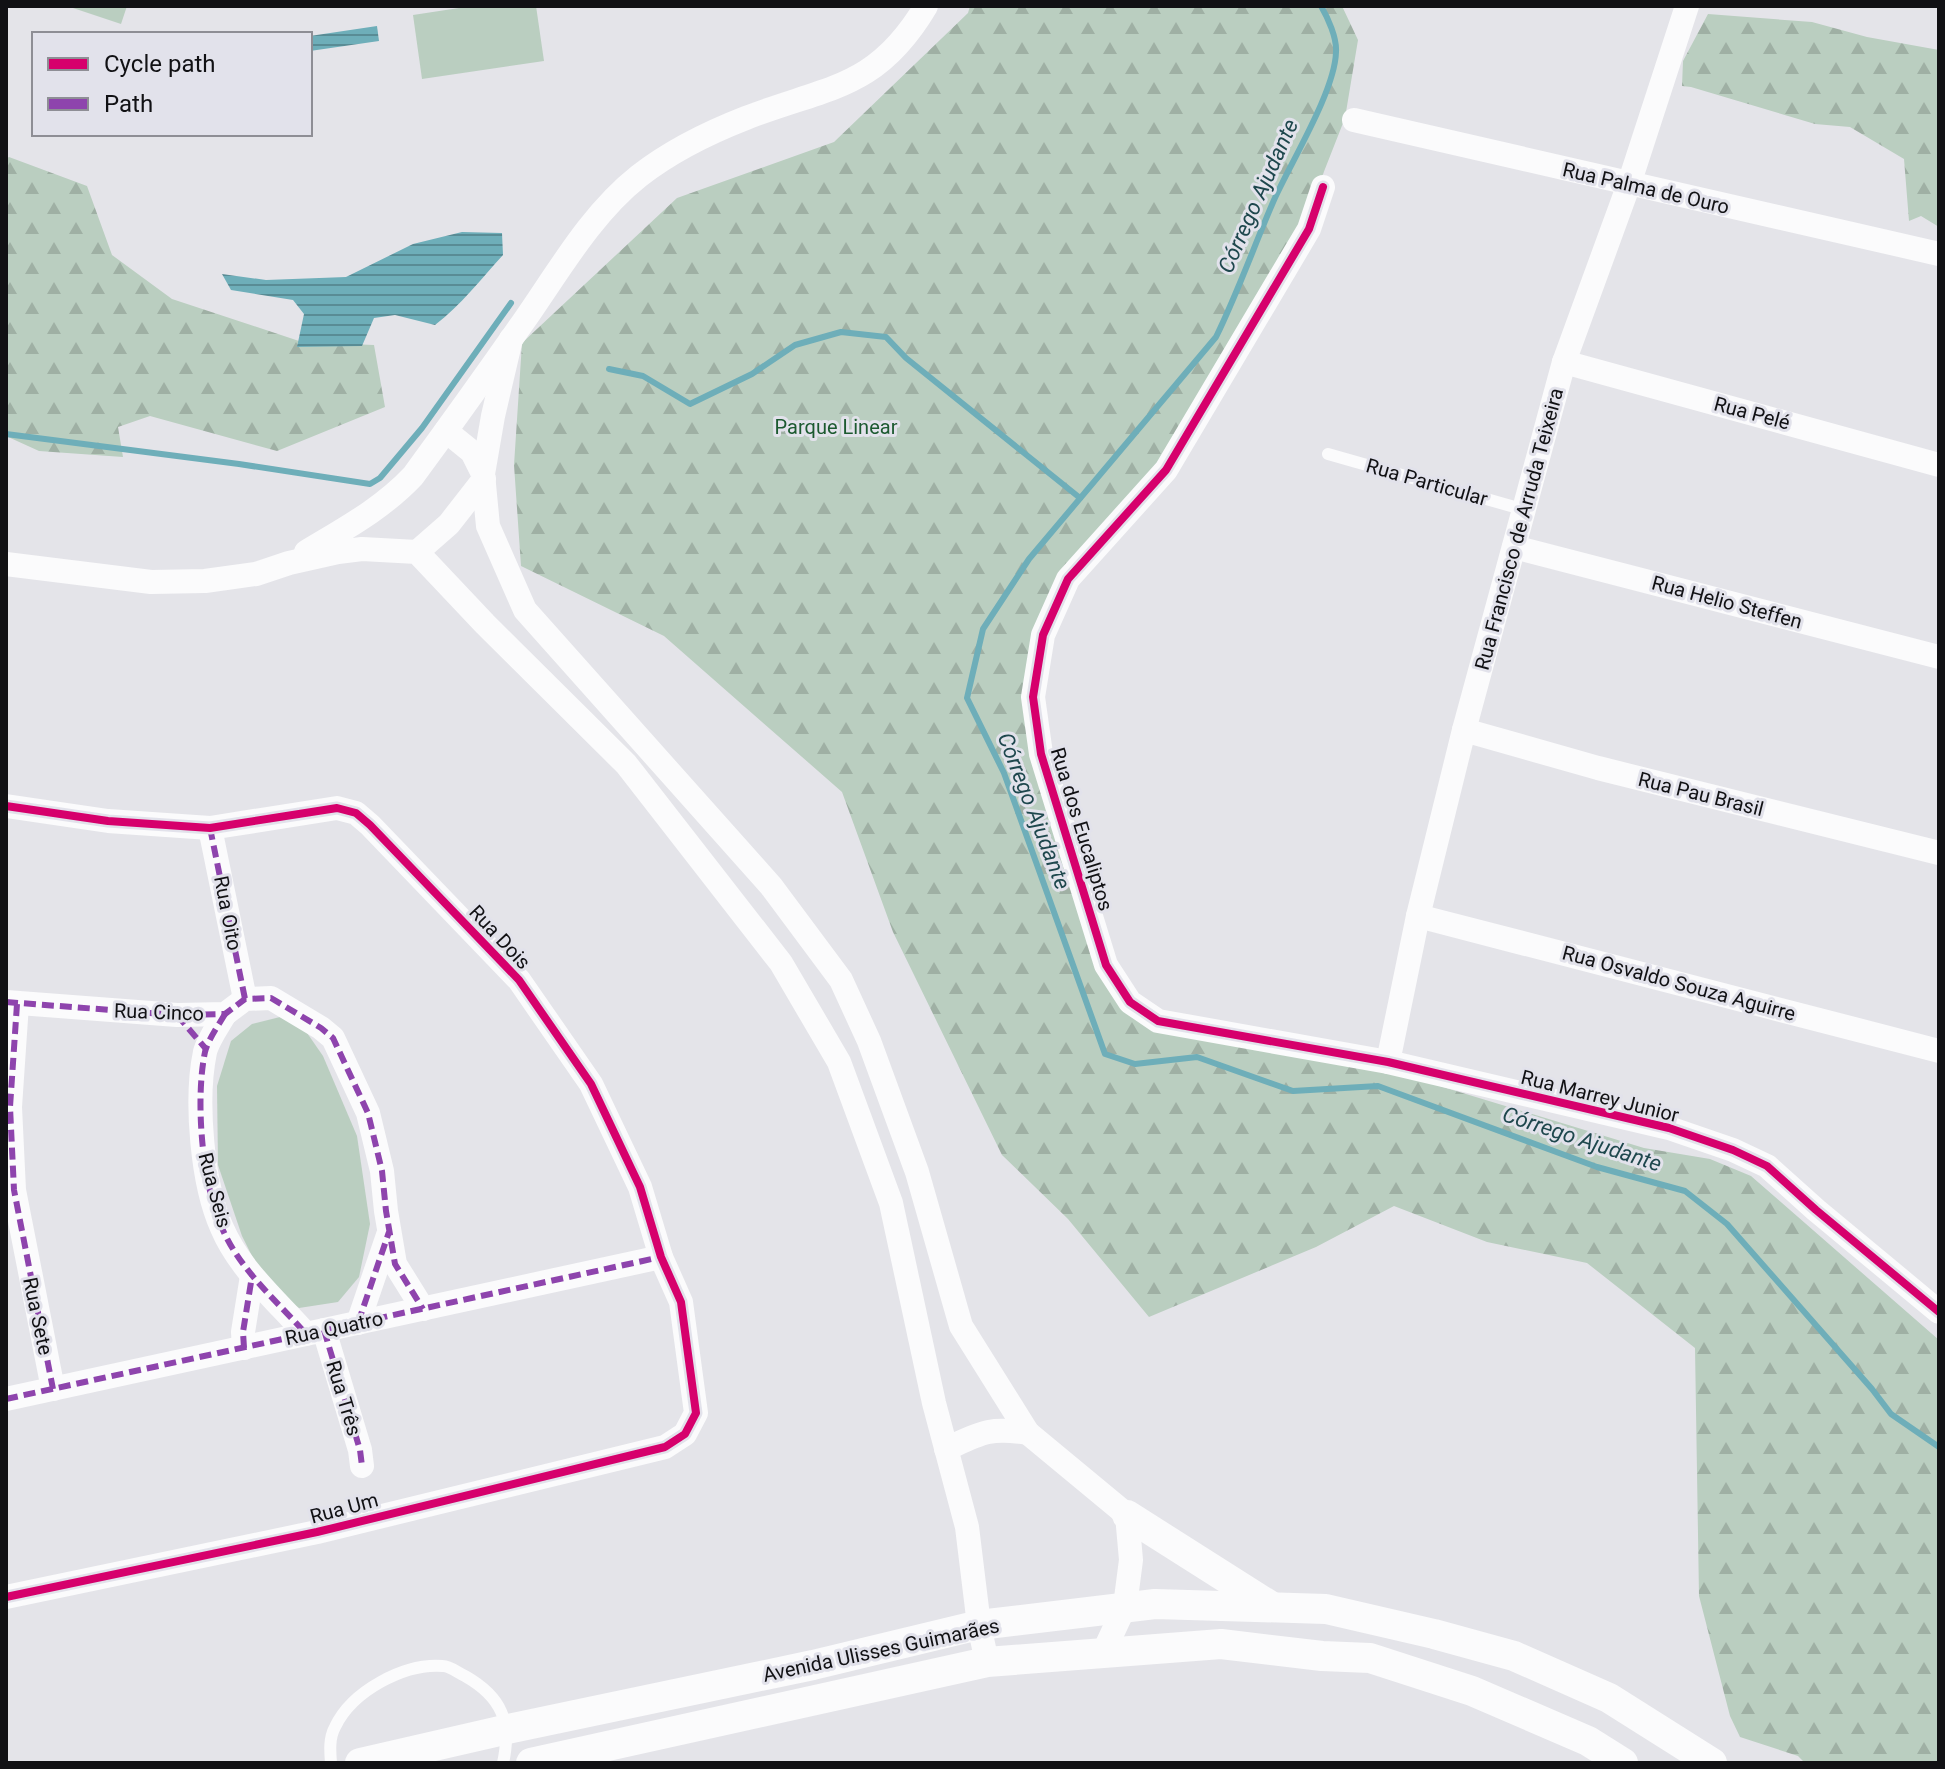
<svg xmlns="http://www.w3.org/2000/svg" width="1945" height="1769" viewBox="0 0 1945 1769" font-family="Roboto,sans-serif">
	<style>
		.green { fill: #bacec0 }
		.forest { fill: url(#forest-firs) }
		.water { fill: url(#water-rules) }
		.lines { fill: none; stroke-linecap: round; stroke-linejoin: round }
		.stream { stroke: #6eaeb9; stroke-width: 6 }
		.service { stroke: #fbfbfc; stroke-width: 12 }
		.minor { stroke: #fbfbfc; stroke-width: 24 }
		.tertiary { stroke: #fbfbfc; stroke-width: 30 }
		.quiet { stroke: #8e44ad; stroke-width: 6; stroke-dasharray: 12 6; stroke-linecap: butt }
		.cycleway-casing { stroke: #e2e2eb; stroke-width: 13 }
		.cycleway { stroke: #d6006c; stroke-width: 8 }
		.labels { text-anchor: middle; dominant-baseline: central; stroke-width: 6; stroke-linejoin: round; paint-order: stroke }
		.street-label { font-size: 20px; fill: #111114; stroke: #e2e2eb }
		.park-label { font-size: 20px; fill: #1c5a30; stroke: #e2e2eb }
		.water-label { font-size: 22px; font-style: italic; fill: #1e474d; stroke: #e2e2eb }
	</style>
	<defs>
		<pattern id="forest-firs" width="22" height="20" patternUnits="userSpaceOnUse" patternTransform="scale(2)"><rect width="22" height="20" fill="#bacec0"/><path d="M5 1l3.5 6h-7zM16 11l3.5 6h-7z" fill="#9fb0a4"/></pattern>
		<pattern id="water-rules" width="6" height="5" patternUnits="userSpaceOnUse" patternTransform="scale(2)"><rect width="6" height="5" fill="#6eaeb9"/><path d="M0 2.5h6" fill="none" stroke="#598c95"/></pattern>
	</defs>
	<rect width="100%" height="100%" fill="#e4e4e9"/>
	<g class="green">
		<path d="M 67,6 L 127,6 L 121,24 Z"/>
		<path d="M 472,6 L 536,6 L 544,61 L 422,79 L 413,15 Z"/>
		<path d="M 280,1017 L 305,1030 L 323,1056 L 357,1136 L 370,1224 L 359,1277 L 338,1302 L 299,1308 L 266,1284 L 242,1236 L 218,1165 L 217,1086 L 231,1041 L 252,1024 Z"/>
	</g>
	<g class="forest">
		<path d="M 970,6 L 1342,6 L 1358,40 L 1345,118 L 1303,225 L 1161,466 L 1062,574 L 1028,693 L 1125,1003 L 1377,1067 L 1644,1148 L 1710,1159 L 1751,1176 L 1939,1340 L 1939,1763 L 1805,1763 L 1798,1756 L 1740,1737 L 1730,1716 L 1699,1596 L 1695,1348 L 1587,1263 L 1487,1242 L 1394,1206 L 1316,1247 L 1149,1317 L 1068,1219 L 1002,1155 L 893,932 L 842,792 L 664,636 L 521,566 L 514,465 L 522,343 L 677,198 L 834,142 L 968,13 Z"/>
		<path d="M 1708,14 L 1812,22 L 1867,37 L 1939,50 L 1939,227 L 1921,216 L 1909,221 L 1904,159 L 1850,127 L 1815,124 L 1691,87 L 1682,86 L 1683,61 Z"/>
		<path d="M 9,157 L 87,186 L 112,255 L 172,299 L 302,342 L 374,345 L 385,407 L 277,451 L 150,416 L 118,427 L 123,457 L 39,451 L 6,436 L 6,159 Z"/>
	</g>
	<g class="water">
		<path d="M 377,26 L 379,41 L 310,51 L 310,36 Z"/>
		<path d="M 462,232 L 502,233 L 503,255 C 481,279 461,305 435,325 L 395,315 L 374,318 L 362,346 L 297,347 L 304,314 L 293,300 L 231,290 L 222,274 L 266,280 L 346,277 L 413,244 Z"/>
	</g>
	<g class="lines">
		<g class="stream">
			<path d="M 1321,6 C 1328,18 1337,38 1336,52 C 1335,91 1291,162 1274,200 C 1254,246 1238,292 1216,337 L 1029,559 L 983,629 L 967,698 L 1004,773 L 1105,1054 L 1135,1064 L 1197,1057 L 1293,1091 L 1378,1086 L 1597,1167 L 1685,1191 L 1727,1224 L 1872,1389 L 1891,1414 L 1939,1447"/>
			<path d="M 609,369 L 643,376 L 690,404 L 752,374 L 795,345 L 841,332 L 886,337 L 906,358 L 1080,498"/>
			<path d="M 6,434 L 239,464 L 370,484 L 380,478 L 422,428 L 511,303"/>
		</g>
		<g class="service">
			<path d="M 1328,454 L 1525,510"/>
			<path d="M 331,1763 C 330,1751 329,1738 335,1727 C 352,1691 404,1663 443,1666 C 450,1666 458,1673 465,1676 C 502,1697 512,1722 503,1763"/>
		</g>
		<g class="minor">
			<path d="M 1354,120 L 1939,254"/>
			<path d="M 1323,187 L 1309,229 L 1166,470 L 1068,579 L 1043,635 L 1033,697 L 1041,754 L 1106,965 L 1130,1002 L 1158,1021 L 1388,1062 L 1669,1128 L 1733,1150 L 1767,1166 L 1816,1210 L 1939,1312"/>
			<path d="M 511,339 L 493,416 L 483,474 L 488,526 L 525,610 L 771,886 L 841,980 L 869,1041 L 917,1172 L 961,1326 L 1028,1433 L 1127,1515 L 1131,1560 L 1125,1606 L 1104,1651"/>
			<path d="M 1564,362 L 1939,465"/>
			<path d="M 446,431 L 472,452 L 483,474"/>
			<path d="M 1514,547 L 1939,657"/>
			<path d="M 306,552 C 344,529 382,509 413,476 C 451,424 489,371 526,318 C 560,269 592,213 639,176 C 671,151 710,132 746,118 C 828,86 876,90 926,6"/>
			<path d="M 417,552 L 449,524 L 484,479"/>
			<path d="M 6,564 L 151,582 L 205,581 L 256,574 L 289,563 L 338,552 L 362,549 L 417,552 L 485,624 L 626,764 L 781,963 L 839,1062 L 891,1203 L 934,1403 L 967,1527 L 979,1625 L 987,1662"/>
			<path d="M 1464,730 L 1598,768 L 1939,853"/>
			<path d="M 6,806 L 108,821 L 210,828 L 337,808 L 356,813 L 370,825 L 519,980 L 591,1084 L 640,1187 L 661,1257 L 681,1302 L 696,1413 L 685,1434 L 665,1447 L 317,1532 L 6,1597"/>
			<path d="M 210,828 L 245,999"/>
			<path d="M 1418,916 L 1939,1051"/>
			<path d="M 6,1002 L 177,1015 L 225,1014 L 245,999 L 271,998 L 321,1028 L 333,1038 L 368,1113 L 382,1171 L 386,1211 L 395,1264 L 423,1309"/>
			<path d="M 17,1004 L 10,1107 L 14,1190 L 53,1389"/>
			<path d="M 225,1014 C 218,1026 208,1040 205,1052 C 195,1100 202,1184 222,1228 C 240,1270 277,1301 306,1334"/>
			<path d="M 1388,1062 L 1418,916 L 1464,730 L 1564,362 L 1629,184 L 1687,6"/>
			<path d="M 358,1323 L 388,1235"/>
			<path d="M 324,1330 L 360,1450 L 362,1466"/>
			<path d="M 244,1348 L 243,1332 L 252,1276"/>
			<path d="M 6,1399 L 661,1257"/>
			<path d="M 946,1449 C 981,1433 988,1427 1028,1433"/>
		</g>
		<g class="tertiary">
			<path d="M 1127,1515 L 1269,1605"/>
			<path d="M 360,1763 L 508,1729 L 813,1665 L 979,1625 L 1155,1604 L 1326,1609 L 1434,1634 L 1514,1656 L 1609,1698 L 1712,1763"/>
			<path d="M 531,1763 L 987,1662 L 1221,1644 L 1322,1656 L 1370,1658 L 1472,1691 L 1588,1741 L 1623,1763"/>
		</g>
		<g class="quiet">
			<path d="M 210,828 L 245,999"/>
			<path d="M 6,1002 L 177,1015 L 225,1014 L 245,999 L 271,998 L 321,1028 L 333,1038 L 368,1113 L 382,1171 L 386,1211 L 395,1264 L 423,1309"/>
			<path d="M 17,1004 L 10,1107 L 14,1190 L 53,1389"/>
			<path d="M 225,1014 C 218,1026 208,1040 205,1052 C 195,1100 202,1184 222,1228 C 240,1270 277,1301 306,1334"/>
			<path d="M 177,1015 L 206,1049"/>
			<path d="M 358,1323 L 389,1232"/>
			<path d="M 324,1330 L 360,1450 L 362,1466"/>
			<path d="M 244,1348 L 243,1332 L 252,1276"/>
			<path d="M 6,1399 L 661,1257"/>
		</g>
		<defs>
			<g id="cycleway">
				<path d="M 1323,187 L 1309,229 L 1166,470 L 1068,579 L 1043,635 L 1033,697 L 1041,754 L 1106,965 L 1130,1002 L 1158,1021 L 1388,1062 L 1669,1128 L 1733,1150 L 1767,1166 L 1816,1210 L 1939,1312"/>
				<path d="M 6,806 L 108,821 L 210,828 L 337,808 L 356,813 L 370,825 L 519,980 L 591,1084 L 640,1187 L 661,1257 L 681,1302 L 696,1413 L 685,1434 L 665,1447 L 317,1532 L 6,1597"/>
			</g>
		</defs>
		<use href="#cycleway" class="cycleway-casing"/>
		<use href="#cycleway" class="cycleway"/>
	</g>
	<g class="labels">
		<g class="street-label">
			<text transform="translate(1646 188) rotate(13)">Rua Palma de Ouro</text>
			<text transform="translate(1752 413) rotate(15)">Rua Pelé</text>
			<text transform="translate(1427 482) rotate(16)">Rua Particular</text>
			<text transform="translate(1519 529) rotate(-75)">Rua Francisco de Arruda Teixeira</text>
			<text transform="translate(1727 602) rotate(15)">Rua Helio Steffen</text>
			<text transform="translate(1701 794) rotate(14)">Rua Pau Brasil</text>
			<text transform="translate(1082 829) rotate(73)">Rua dos Eucaliptos</text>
			<text transform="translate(228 913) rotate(79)">Rua Oito</text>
			<text transform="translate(500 937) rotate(47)">Rua Dois</text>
			<text transform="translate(1679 983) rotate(15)">Rua Osvaldo Souza Aguirre</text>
			<text transform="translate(159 1012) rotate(2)">Rua Cinco</text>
			<text transform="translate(1600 1096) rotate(14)">Rua Marrey Junior</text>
			<text transform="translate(215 1190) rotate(75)">Rua Seis</text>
			<text transform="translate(38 1316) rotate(78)">Rua Sete</text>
			<text transform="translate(334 1328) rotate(-12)">Rua Quatro</text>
			<text transform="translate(344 1398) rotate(73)">Rua Três</text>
			<text transform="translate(344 1508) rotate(-15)">Rua Um</text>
			<text transform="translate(881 1650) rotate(-12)">Avenida Ulisses Guimarães</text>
		</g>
		<g class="park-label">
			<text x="836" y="427">Parque Linear</text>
		</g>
		<g class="water-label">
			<text transform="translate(1258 196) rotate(-66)">Córrego Ajudante</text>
			<text transform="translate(1034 811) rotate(69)">Córrego Ajudante</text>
			<text transform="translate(1582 1139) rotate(18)">Córrego Ajudante</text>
		</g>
	</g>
	<rect width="1945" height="1769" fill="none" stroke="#111114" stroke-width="16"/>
	<rect x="32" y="32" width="280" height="104" fill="#e2e2eb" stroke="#8e8e95" stroke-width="2"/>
	<rect x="48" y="58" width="40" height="12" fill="#d6006c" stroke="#8e8e95" stroke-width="2"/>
	<text x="104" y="72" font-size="24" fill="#111114">Cycle path</text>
	<rect x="48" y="98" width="40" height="12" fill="#8e44ad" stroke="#8e8e95" stroke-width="2"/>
	<text x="104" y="112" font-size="24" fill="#111114">Path</text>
</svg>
